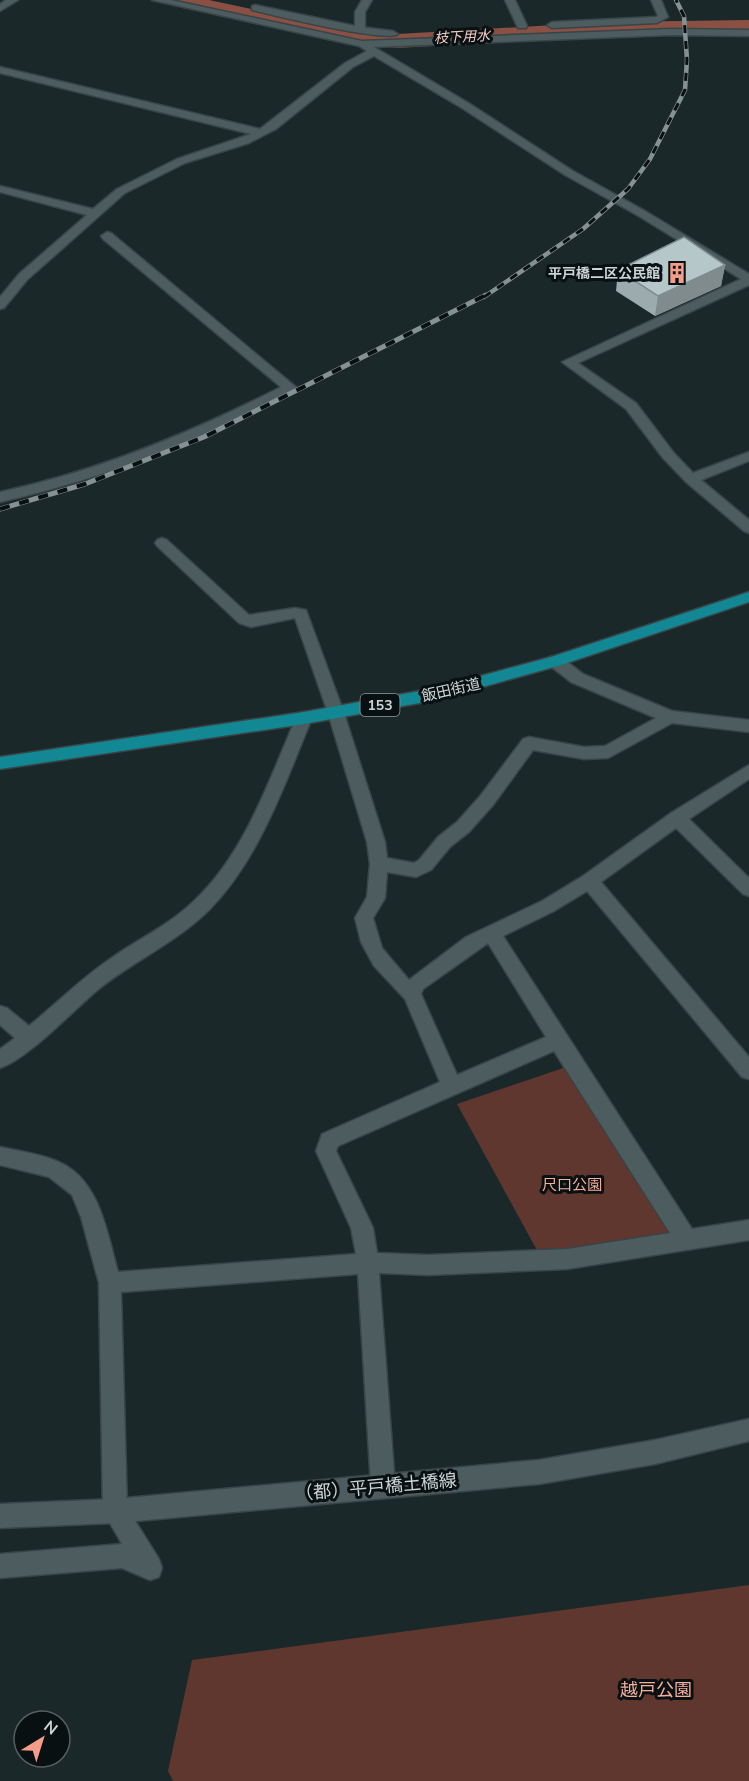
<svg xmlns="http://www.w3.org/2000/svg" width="749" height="1781" viewBox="0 0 749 1781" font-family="'Nunito Sans','Noto Sans JP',sans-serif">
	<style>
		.green { fill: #5f372e }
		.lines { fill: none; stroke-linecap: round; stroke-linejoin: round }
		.river { fill: #8a5043; fill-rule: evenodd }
		.minor-casing { stroke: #384446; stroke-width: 3 }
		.tertiary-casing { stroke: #384446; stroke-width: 3 }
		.trunk-casing { stroke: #384446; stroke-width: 3 }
		.minor { fill: #4d5d5f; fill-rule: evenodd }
		.tertiary { fill: #4d5d5f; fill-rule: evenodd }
		.trunk { fill: #118894; fill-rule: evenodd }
		.rail-far1-casing { stroke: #869193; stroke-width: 4.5 }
		.rail-casing { stroke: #869193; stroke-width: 5 }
		.rail-far1 { stroke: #091011; stroke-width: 3; stroke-dasharray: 8; stroke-linecap: butt }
		.rail { stroke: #091011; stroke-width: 4; stroke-dasharray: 10; stroke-linecap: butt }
		.wall { fill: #9cabad }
		.shaded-wall { fill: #7f8b8d }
		.building { fill: #b5c7c9; stroke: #7f8b8d; stroke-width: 1.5 }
		.labels { text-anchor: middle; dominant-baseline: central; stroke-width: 6; stroke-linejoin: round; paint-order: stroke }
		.far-water-label { font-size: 14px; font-style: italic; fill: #f2ccc3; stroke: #091011 }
		.far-poi-label { font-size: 14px; font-weight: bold; fill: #cbd4d6; stroke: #091011; text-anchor: end }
		.shield { fill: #091011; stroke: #91999b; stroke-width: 1.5 }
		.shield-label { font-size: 14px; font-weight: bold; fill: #cbd4d6 }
		.street-label { font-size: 15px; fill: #cbd4d6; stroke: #091011 }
		.park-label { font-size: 15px; fill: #f7ae9d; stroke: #091011 }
		.near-street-label { font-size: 18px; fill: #cbd4d6; stroke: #091011 }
		.near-park-label { font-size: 18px; fill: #f7ae9d; stroke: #091011 }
	</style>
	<rect width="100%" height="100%" fill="#1a282a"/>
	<g class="green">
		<path d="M 572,1065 L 678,1241 L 539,1254 L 457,1104 Z"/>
		<path d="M 749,1585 L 749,1781 L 173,1781 L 168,1771 L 192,1660 Z"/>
	</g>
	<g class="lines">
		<path class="river" d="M 169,0 L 209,0 L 336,27 L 398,34 L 606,22 L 749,20 L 749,34 L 606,36 L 398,48 L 336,41 L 180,6 L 173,4 Z"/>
		<defs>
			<g id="minor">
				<path d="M 6,0 L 18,0 L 0,11 L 0,4 Z"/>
				<path d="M 152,0 L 171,0 L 362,41 L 671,29 L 749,30 L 749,36 L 671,35 L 374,47 L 470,104 L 573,171 L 645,211 L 749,274 L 749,285 L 578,363 L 636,403 L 673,452 L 693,473 L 749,452 L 749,461 L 701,480 L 749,520 L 749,533 L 744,531 L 686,482 L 663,458 L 626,409 L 562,362 L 741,279 L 637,215 L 565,175 L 462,108 L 374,56 L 353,67 L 276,129 L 249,143 L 185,163 L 125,193 L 27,280 L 4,308 L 0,309 L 0,297 L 19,274 L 87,215 L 0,192 L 0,186 L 93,209 L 117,189 L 177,159 L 251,134 L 0,73 L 0,67 L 260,129 L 345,63 L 367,51 L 359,46 Z"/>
				<path d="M 505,0 L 515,0 L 527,26 L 526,28 L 518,28 Z"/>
				<path d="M 651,0 L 661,0 L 668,17 L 657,23 L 552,28 L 547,25 L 552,22 L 655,17 L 658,16 Z"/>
				<path d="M 255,5 L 360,27 L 393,31 L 398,34 C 387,43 272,15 252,10 L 252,6 Z"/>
				<path d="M 107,232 L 111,233 L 297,388 C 288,398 269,404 257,410 C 176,451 88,482 0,502 L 0,492 C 99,471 191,433 281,387 L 103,239 L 101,236 Z"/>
				<path d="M 162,538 L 167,540 L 249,615 L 295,608 L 306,610 L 344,713 L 385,842 L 387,858 L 414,863 L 419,860 L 438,837 L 457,822 L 481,795 L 523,739 L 529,737 L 584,747 L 605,746 L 656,718 L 571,682 L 549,665 L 547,661 L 549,657 L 561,657 L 583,674 L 672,711 L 749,720 L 749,732 L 672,723 L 608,758 L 584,759 L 533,750 L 493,805 L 469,832 L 450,847 L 431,870 L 416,877 L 387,872 L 385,898 L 373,918 L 382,948 L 409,980 L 466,937 L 542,901 L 583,876 L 671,813 L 749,765 L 749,779 L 689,819 L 749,878 L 749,896 L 743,894 L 676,828 L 601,882 L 749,1057 L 749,1079 L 742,1077 L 587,891 L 554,911 L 503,936 L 692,1229 L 749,1220 L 749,1240 L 567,1269 L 428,1275 L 379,1273 L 395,1486 L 391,1494 L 383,1498 L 375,1494 L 371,1486 L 358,1274 L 121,1292 L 127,1508 L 159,1559 L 162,1568 L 159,1577 L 150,1580 L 122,1568 L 0,1578 L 0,1554 L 122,1544 L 103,1511 L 99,1283 L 81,1217 L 72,1195 L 49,1177 L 0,1165 L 0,1147 C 19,1151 41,1154 59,1162 C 100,1180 107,1233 118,1272 L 356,1254 L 351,1228 L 316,1151 L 322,1134 L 440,1082 L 405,999 L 374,966 L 361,942 L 355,918 L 367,897 L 370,864 L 367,842 L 328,713 L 295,618 L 251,627 L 239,623 L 157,546 L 155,543 L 157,540 ZM 488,943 L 546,1037 L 457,1075 L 421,994 L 423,989 ZM 554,1051 L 670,1233 L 567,1249 L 428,1255 L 377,1253 L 373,1228 L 336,1151 L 338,1146 Z"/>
				<path d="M 304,712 L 310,714 L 312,718 C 285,783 260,858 209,910 C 176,943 131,962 95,992 C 71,1013 27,1059 0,1068 L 0,1049 L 15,1038 L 0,1025 L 0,1006 L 7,1008 L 29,1026 C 57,1003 83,977 113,957 C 140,938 171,924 195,900 C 245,853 269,780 296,718 L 298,714 Z"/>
			</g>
			<g id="tertiary">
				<path d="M 362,0 L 372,0 L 365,12 L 365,30 L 360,33 L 355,30 L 355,12 Z"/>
				<path d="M 749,1419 L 749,1441 L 655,1464 L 539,1484 L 115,1523 L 0,1528 L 0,1504 L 115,1499 L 539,1460 L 655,1440 Z"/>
			</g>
			<path id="trunk" d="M 749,592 L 749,602 L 561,665 L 436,700 L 304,724 L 0,769 L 0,757 L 304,712 L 436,688 L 551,657 Z"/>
		</defs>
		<use href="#minor" class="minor-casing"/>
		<use href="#tertiary" class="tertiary-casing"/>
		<use href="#trunk" class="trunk-casing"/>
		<use href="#minor" class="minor"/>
		<use href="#tertiary" class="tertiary"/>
		<use href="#trunk" class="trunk"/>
		<defs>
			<path id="rail-far1" d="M 484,297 L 583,229 L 628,189 L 650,159 L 685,90 L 687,60 L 684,16 L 676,0"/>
			<path id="rail" d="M 0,509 L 85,484 L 204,437 L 486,295"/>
		</defs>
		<use href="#rail-far1" class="rail-far1-casing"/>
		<use href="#rail" class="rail-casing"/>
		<use href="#rail-far1" class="rail-far1"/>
		<use href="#rail" class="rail"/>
	</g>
	<path class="wall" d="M 725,265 L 721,286 L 655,316 L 616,291 L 618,270 Z"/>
	<path class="shaded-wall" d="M 725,265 L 721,286 L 655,316 L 658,296 Z"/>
	<path class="building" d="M 684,237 L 725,265 L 658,296 L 618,270 Z"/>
	<defs>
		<symbol id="building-bare" viewBox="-9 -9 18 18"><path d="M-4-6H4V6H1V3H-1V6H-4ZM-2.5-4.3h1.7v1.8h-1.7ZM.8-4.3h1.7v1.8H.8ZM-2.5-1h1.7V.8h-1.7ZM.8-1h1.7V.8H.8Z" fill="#f49e8a" stroke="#091011" stroke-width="2.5" paint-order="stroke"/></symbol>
	</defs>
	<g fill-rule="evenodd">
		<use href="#building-bare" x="662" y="258" width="30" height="30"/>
	</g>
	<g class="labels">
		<g class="far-water-label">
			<text transform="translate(462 37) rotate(-3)">枝下用水</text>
		</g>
		<g class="far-poi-label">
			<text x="660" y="273">平戸橋二区公民館</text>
		</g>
		<rect class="shield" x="360.5" y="694" width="39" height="22" rx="4.5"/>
		<g class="shield-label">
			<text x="380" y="705">153</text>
		</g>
		<g class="street-label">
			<text transform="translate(451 690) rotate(-13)">飯田街道</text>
		</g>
		<g class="park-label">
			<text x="572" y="1185">尺口公園</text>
		</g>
		<g class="near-street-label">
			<text transform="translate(376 1487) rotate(-5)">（都）平戸橋土橋線</text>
		</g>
		<g class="near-park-label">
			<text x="656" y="1690">越戸公園</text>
		</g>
	</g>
	<g transform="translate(42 1739) rotate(38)"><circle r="28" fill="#091011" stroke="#575e60" stroke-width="1.5"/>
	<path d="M0-4.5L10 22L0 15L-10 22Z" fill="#f49e8a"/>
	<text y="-9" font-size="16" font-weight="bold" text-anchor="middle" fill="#cbd4d6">N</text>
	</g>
</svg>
